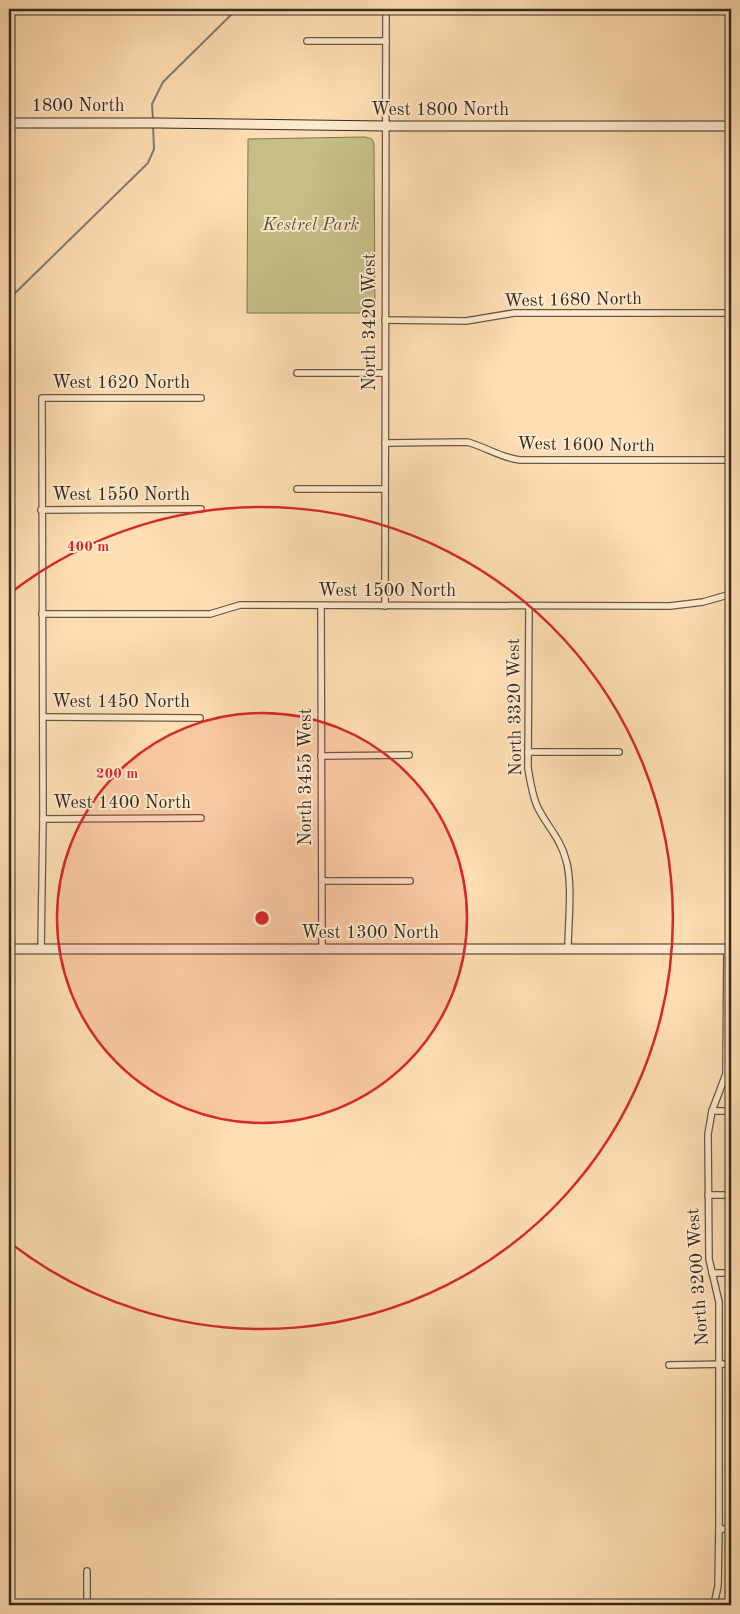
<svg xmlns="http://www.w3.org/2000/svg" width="740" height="1614" viewBox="0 0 740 1614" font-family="'Old Standard TT',serif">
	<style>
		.green { fill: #c6bf88; stroke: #7e7555 }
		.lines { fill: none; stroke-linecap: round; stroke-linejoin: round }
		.stream { stroke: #79807c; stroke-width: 2 }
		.street-casing { stroke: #685846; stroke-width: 8 }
		.secondary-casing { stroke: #362b22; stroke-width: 11 }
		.street { stroke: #feeacd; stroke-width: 5.5 }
		.secondary { stroke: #feeacd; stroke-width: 9 }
		.ring { fill: none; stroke: #d62828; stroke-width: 2.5 }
		.labels { text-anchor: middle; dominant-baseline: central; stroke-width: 4; stroke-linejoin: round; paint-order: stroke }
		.street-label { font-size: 18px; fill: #362b22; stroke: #feeacd }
		.park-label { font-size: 18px; font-style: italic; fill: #5a503c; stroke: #feeacd }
		.centre { fill: #d62828; stroke: #feeacd; stroke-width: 2.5 }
		.ring-label { font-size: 15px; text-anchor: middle; font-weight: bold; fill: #d62828; stroke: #feeacd; stroke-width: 4; stroke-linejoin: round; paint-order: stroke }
	</style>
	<rect width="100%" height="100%" fill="#fedeb2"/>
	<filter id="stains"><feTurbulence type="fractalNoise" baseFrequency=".004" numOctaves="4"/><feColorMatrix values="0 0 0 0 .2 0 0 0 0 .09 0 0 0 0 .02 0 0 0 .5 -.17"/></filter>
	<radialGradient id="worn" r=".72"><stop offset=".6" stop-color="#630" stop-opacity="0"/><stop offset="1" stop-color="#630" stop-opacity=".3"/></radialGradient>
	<path class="green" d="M 365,137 L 372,139 L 374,144 L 375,313 L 247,313 L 248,139 Z"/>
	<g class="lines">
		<g class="stream">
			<path d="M 153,120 L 152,104 L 163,82 L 237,9"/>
			<path d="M 9,299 L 148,163 L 154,149 L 153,125"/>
		</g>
		<defs>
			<g id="street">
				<path d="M 307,41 L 386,41"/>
				<path d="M 385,320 L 466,321 L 514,313 L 731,313"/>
				<path d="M 297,373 L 385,373"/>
				<path d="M 385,443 L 467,442 C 486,447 501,458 520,460 L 731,460"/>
				<path d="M 297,489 L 385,489"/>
				<path d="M 41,510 L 201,509"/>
				<path d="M 321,606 L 322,949"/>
				<path d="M 385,606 L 386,9"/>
				<path d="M 529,606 L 528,768 C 530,781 532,794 537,806 C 546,825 561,839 566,860 C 573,883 568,924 568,949"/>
				<path d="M 42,614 L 210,614 L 240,605 L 670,606 L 703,602 L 731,594"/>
				<path d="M 43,717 L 200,718"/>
				<path d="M 528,752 L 619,752"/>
				<path d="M 321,756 L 409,755"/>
				<path d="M 43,819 L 201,818"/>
				<path d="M 322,881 L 410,881"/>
				<path d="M 41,949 L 43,819 L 42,398 L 201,398"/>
				<path d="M 712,1111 L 731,1111"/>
				<path d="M 708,1195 L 731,1195"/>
				<path d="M 712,1273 L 731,1273"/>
				<path d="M 669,1365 L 731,1364"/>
				<path d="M 719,1529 L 731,1529"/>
				<path d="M 87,1571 L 87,1605"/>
				<path d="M 714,1605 L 718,1586 L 719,1529 L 719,1302 L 709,1259 L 708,1134 L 712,1111 L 726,1074 L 727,949"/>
			</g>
			<g id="secondary">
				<path d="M 9,123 L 158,123 L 385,126 L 731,126"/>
				<path d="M 9,949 L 731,949"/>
			</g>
		</defs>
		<use href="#street" class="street-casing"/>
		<use href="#secondary" class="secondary-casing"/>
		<use href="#street" class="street"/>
		<use href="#secondary" class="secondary"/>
	</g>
	<circle cx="262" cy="918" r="205" fill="#d62828" fill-opacity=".12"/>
	<g class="ring">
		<circle cx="262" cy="918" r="205"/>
		<path d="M9 594A411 411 0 1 1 9 1242"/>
	</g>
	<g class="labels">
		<g class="street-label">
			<text x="78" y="106">1800 North</text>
			<text x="440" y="110">West 1800 North</text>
			<text transform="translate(573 300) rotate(-1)">West 1680 North</text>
			<text transform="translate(370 322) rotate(-90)">North 3420 West</text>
			<text x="121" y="383">West 1620 North</text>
			<text transform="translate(586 445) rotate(1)">West 1600 North</text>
			<text x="121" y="495">West 1550 North</text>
			<text x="387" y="591">West 1500 North</text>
			<text x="121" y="702">West 1450 North</text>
			<text transform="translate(515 707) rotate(-91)">North 3320 West</text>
			<text transform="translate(306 777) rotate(-90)">North 3455 West</text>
			<text x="122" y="803">West 1400 North</text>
			<text x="370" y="933">West 1300 North</text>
			<text transform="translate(698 1277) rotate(-94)">North 3200 West</text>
		</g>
		<g class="park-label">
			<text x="311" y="225">Kestrel Park</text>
		</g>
	</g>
	<circle cx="262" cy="918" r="8" class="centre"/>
	<g class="ring-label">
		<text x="88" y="551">400 m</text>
		<text x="117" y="778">200 m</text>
	</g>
	<rect width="740" height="1614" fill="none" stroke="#fedeb2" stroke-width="30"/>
	<rect x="10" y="10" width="720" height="1594" fill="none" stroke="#362b22" stroke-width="2.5"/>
	<rect x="15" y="15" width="710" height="1584" fill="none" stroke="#362b22"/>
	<rect width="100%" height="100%" filter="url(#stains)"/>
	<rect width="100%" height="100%" fill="url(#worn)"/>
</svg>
